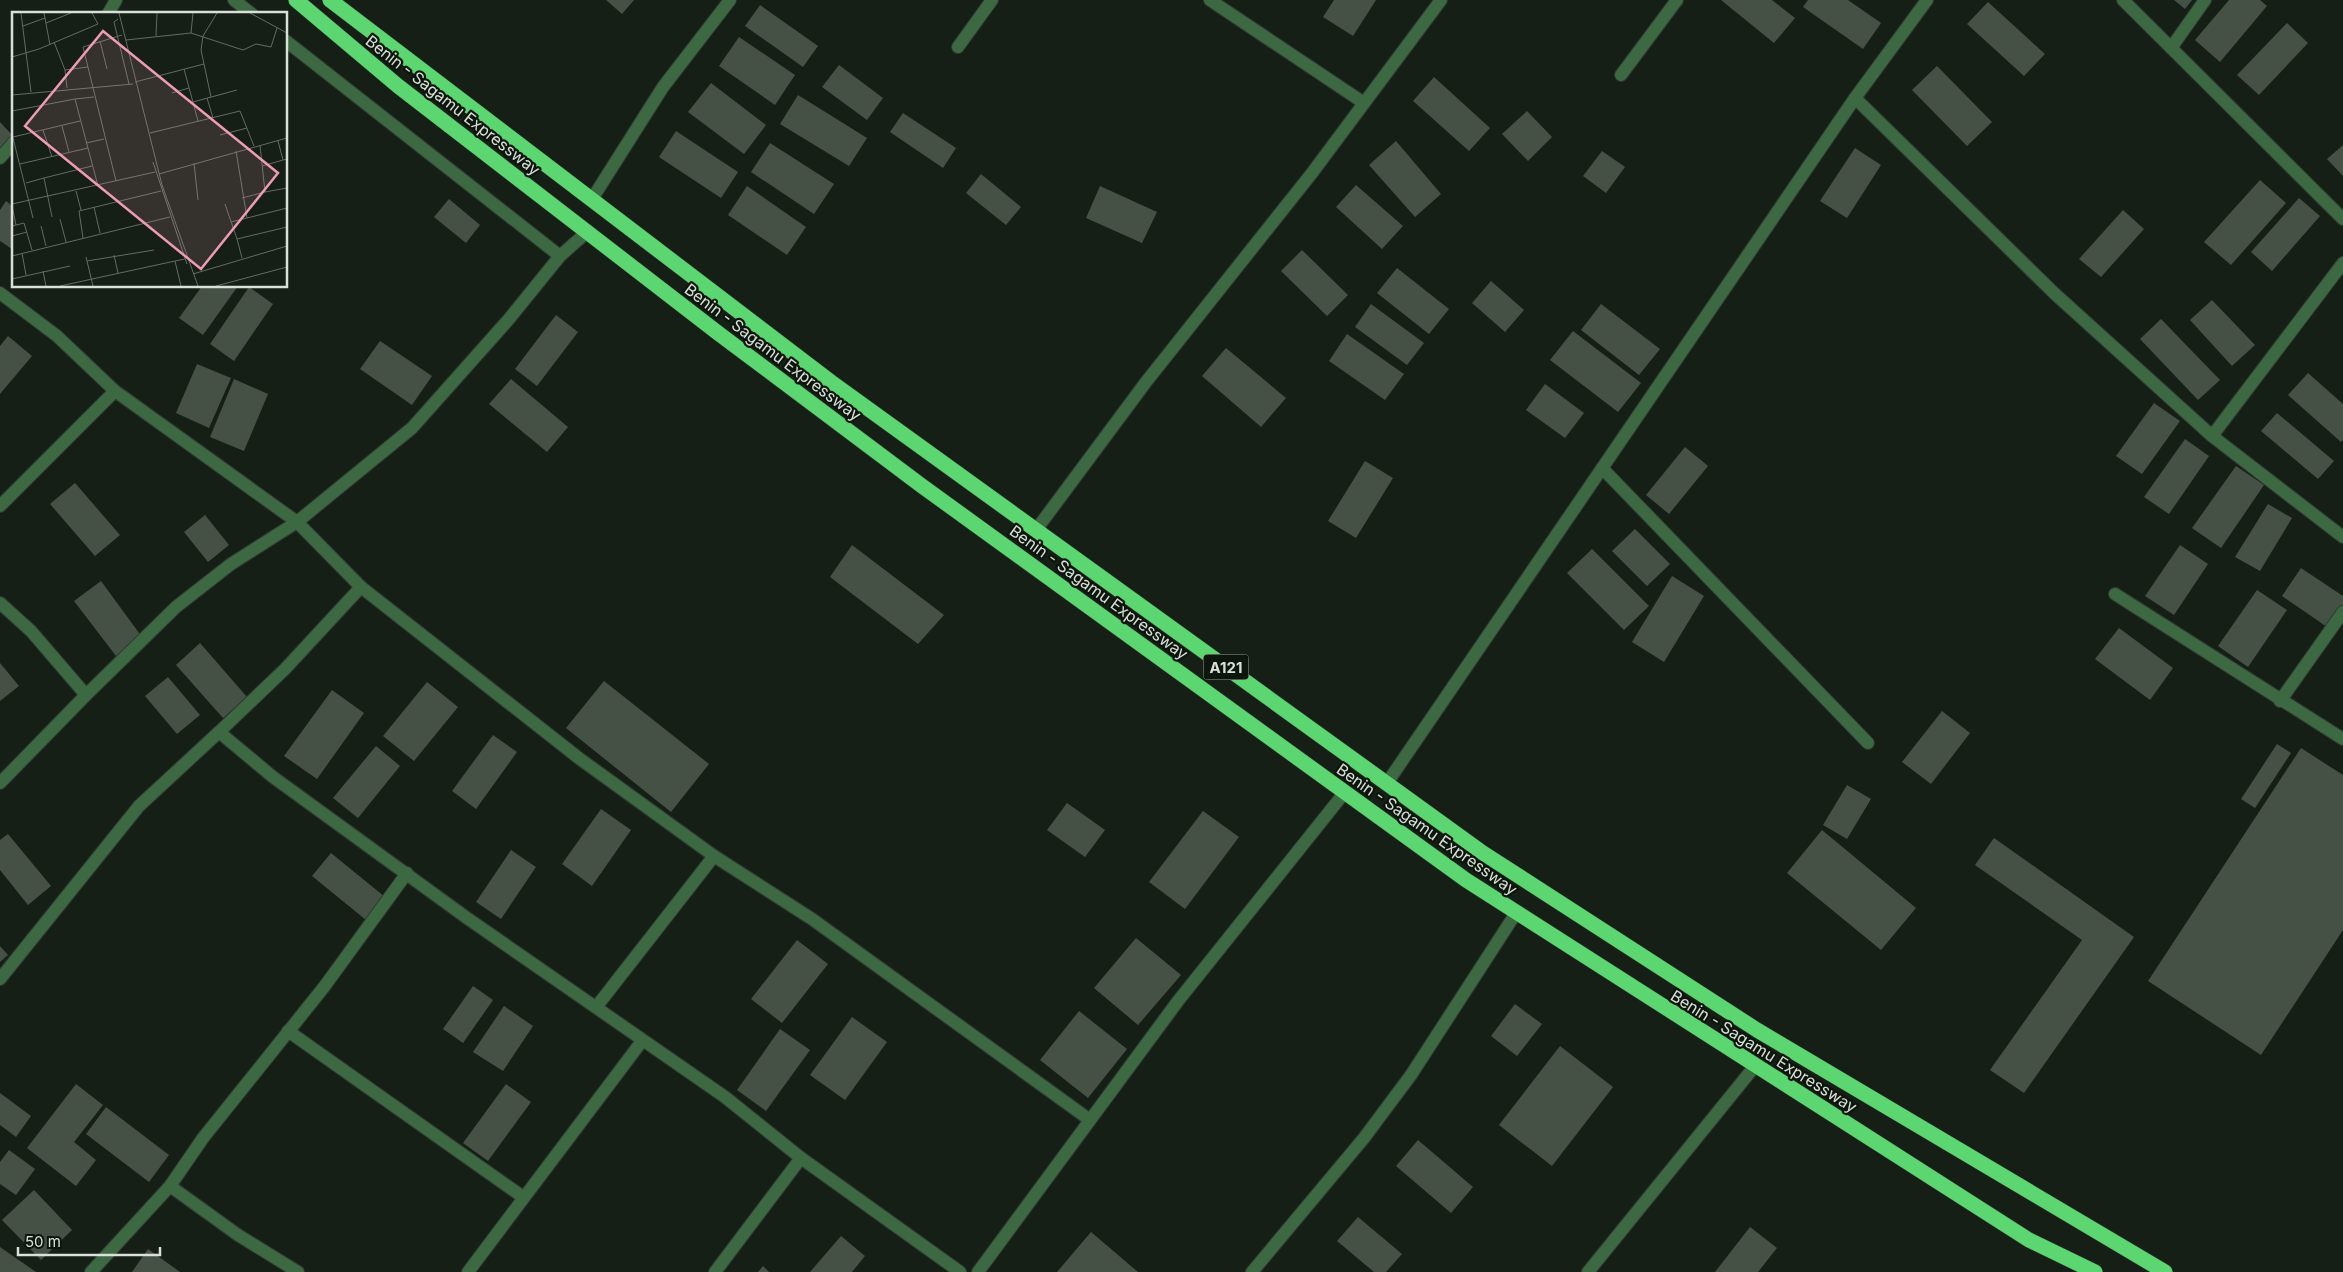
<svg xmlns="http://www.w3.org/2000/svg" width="2343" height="1272" viewBox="0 0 2343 1272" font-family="Inter,sans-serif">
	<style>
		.building { fill: #465146 }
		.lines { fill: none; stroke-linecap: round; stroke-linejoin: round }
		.street-casing { stroke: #303a31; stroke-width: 14 }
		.highway-casing { stroke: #303a31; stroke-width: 16 }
		.street { stroke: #3c6941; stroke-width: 12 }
		.highway { stroke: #5bd670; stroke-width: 15 }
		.labels { text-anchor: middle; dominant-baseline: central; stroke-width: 4.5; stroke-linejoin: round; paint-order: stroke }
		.shield { fill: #0c160d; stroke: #9ca39c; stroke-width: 1 }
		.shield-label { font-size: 15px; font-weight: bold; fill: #d9e0d9 }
		.street-label { font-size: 16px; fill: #d9e0d9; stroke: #0c160d }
		.inset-road { fill: none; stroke: #636c64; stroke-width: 1 }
		.view { fill: #ef9ab8; fill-opacity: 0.15; stroke: #ef9ab8; stroke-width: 2.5 }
		.inset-edge { fill: none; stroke: #d9e0d9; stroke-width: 2.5 }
	</style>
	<rect width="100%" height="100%" fill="#151f16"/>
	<g class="building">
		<path d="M 606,0 L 634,0 L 622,14 Z"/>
		<path d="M 1334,0 L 1376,0 L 1353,36 L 1323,17 Z"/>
		<path d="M 1721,0 L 1772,0 L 1795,18 L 1774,43 Z"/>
		<path d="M 1808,0 L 1848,0 L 1881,23 L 1863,49 L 1803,7 Z"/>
		<path d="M 2174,0 L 2192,0 L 2185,9 Z"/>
		<path d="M 2229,0 L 2260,0 L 2267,6 L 2220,62 L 2195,40 Z"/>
		<path d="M 1988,2 L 2045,54 L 2024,76 L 1967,24 Z"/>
		<path d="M 760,5 L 818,46 L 803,67 L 745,26 Z"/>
		<path d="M 2287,23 L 2308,43 L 2259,95 L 2237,75 Z"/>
		<path d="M 739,37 L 795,75 L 775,105 L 719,66 Z"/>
		<path d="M 839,65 L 883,98 L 867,120 L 822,87 Z"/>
		<path d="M 1937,66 L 1992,122 L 1967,146 L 1912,90 Z"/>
		<path d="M 1434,77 L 1490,128 L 1469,151 L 1413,101 Z"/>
		<path d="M 711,83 L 766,125 L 744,154 L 688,112 Z"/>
		<path d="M 798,95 L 867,138 L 849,166 L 780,124 Z"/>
		<path d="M 1527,111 L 1552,137 L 1528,161 L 1502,134 Z"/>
		<path d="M 903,113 L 956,148 L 943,168 L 890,132 Z"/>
		<path d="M 0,122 L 13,136 L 0,148 Z"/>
		<path d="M 676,131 L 738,172 L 721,198 L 659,157 Z"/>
		<path d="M 1396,141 L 1441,194 L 1415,217 L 1369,165 Z"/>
		<path d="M 770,143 L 834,184 L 814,214 L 751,172 Z"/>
		<path d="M 2343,145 L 2343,176 L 2327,159 Z"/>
		<path d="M 1855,148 L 1881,165 L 1847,218 L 1820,201 Z"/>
		<path d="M 1602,151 L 1625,167 L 1606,193 L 1583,176 Z"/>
		<path d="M 981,174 L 1021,207 L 1006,225 L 966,193 Z"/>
		<path d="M 2260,180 L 2286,203 L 2231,265 L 2204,242 Z"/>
		<path d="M 1356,185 L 1403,226 L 1382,249 L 1336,207 Z"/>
		<path d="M 747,186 L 806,227 L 787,255 L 728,215 Z"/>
		<path d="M 1100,186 L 1157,212 L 1142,243 L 1086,218 Z"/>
		<path d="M 2299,198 L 2320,216 L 2272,271 L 2251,252 Z"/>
		<path d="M 449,199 L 480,225 L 466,243 L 434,217 Z"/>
		<path d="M 6,201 L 14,207 L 14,246 L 12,249 L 0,241 L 0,210 Z"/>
		<path d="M 2123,210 L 2144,229 L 2101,277 L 2079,259 Z"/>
		<path d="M 1302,250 L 1348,295 L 1327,316 L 1281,271 Z"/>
		<path d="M 1397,268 L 1449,309 L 1429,334 L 1377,293 Z"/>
		<path d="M 1491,281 L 1524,310 L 1505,332 L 1472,303 Z"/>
		<path d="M 202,286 L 238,286 L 203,335 L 179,318 Z"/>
		<path d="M 249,287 L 273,304 L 234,361 L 210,344 Z"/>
		<path d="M 2212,300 L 2255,345 L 2232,366 L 2190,320 Z"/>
		<path d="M 1371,304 L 1424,343 L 1407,365 L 1355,327 Z"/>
		<path d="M 1601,304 L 1660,349 L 1639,375 L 1581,330 Z"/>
		<path d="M 556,315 L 578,332 L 537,386 L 515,369 Z"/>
		<path d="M 2161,319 L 2220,380 L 2198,400 L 2140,339 Z"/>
		<path d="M 1573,331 L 1641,383 L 1618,412 L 1550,360 Z"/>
		<path d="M 1347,334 L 1404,374 L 1385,400 L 1329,361 Z"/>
		<path d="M 8,336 L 32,356 L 0,394 L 0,346 Z"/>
		<path d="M 380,341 L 432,376 L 412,405 L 360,369 Z"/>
		<path d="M 1226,348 L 1286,398 L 1261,427 L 1202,376 Z"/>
		<path d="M 197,364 L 231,378 L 209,428 L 176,413 Z"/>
		<path d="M 2308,373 L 2343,404 L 2343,440 L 2341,442 L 2288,395 Z"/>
		<path d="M 234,379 L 268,394 L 244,451 L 210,437 Z"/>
		<path d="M 511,379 L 568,427 L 547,452 L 489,404 Z"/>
		<path d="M 1545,384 L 1584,413 L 1565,438 L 1526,410 Z"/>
		<path d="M 2154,403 L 2180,421 L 2142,474 L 2116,456 Z"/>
		<path d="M 2277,413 L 2334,461 L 2318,479 L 2261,431 Z"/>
		<path d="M 2185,439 L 2209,456 L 2169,514 L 2144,497 Z"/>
		<path d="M 1685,447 L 1708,466 L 1669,514 L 1646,495 Z"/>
		<path d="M 1365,461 L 1393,478 L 1356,538 L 1328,521 Z"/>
		<path d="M 2236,466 L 2264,485 L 2221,548 L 2192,528 Z"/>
		<path d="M 75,483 L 120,535 L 95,556 L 50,504 Z"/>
		<path d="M 2268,504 L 2292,518 L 2260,571 L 2235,557 Z"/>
		<path d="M 205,515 L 229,545 L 208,562 L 184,532 Z"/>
		<path d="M 1635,529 L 1670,564 L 1647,586 L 1612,551 Z"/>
		<path d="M 852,545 L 944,615 L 918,644 L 830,577 Z"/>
		<path d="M 2180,545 L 2208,564 L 2174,615 L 2145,596 Z"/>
		<path d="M 1592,549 L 1649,606 L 1624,630 L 1567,573 Z"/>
		<path d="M 2301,568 L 2343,596 L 2343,604 L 2327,627 L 2282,596 Z"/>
		<path d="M 1672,576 L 1704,596 L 1664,662 L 1632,642 Z"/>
		<path d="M 101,581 L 142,637 L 116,656 L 74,601 Z"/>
		<path d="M 2257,590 L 2287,610 L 2248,667 L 2218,646 Z"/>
		<path d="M 2119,628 L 2173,668 L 2150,700 L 2095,659 Z"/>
		<path d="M 200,643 L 247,697 L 223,718 L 176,665 Z"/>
		<path d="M 0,663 L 19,686 L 0,701 Z"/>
		<path d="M 168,677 L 200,715 L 177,734 L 145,696 Z"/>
		<path d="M 604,681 L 709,764 L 671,812 L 566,728 Z"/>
		<path d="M 427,682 L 458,707 L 414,761 L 383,736 Z"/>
		<path d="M 332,690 L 364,713 L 317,779 L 284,756 Z"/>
		<path d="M 1942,711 L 1970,733 L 1931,784 L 1902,762 Z"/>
		<path d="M 493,735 L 517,752 L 476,809 L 452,791 Z"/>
		<path d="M 2277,744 L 2291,753 L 2255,808 L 2241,799 Z"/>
		<path d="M 376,746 L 400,766 L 358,818 L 333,798 Z"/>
		<path d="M 2301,748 L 2343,775 L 2343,930 L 2261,1055 L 2148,981 Z"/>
		<path d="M 1847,785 L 1871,799 L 1847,839 L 1823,825 Z"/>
		<path d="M 1067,803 L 1105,830 L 1085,857 L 1047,830 Z"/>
		<path d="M 601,809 L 631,830 L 592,886 L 562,864 Z"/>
		<path d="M 1203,811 L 1239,837 L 1185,909 L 1149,882 Z"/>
		<path d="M 1822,830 L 1916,908 L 1881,950 L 1787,873 Z"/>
		<path d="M 8,834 L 51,886 L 28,905 L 0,870 L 0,840 Z"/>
		<path d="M 1994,838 L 2134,937 L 2024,1093 L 1990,1070 L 2082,940 L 1975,865 Z"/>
		<path d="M 511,850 L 536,867 L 501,919 L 476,902 Z"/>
		<path d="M 331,853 L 385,897 L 366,920 L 312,876 Z"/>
		<path d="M 1136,938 L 1181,975 L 1138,1025 L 1094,988 Z"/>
		<path d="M 797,940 L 828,964 L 782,1023 L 751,999 Z"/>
		<path d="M 0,946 L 8,955 L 0,962 Z"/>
		<path d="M 473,986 L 493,1000 L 463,1043 L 443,1029 Z"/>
		<path d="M 1515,1004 L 1542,1024 L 1517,1056 L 1491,1036 Z"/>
		<path d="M 504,1006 L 533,1026 L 503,1071 L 473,1052 Z"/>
		<path d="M 1079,1011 L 1127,1049 L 1088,1098 L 1040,1060 Z"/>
		<path d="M 852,1017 L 887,1042 L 845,1100 L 810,1075 Z"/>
		<path d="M 780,1029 L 810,1050 L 766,1111 L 737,1090 Z"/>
		<path d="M 1560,1046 L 1613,1087 L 1552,1166 L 1499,1125 Z"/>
		<path d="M 76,1084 L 103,1105 L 74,1142 L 96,1160 L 76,1186 L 27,1148 Z"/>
		<path d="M 506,1084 L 531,1102 L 488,1161 L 463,1143 Z"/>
		<path d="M 0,1093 L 31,1116 L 16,1137 L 0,1125 Z"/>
		<path d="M 106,1107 L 169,1155 L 149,1182 L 86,1134 Z"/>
		<path d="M 1418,1140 L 1473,1187 L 1451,1213 L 1396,1166 Z"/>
		<path d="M 9,1150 L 35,1169 L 16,1195 L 0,1184 L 0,1162 Z"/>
		<path d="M 34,1190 L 72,1230 L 41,1260 L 2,1220 Z"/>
		<path d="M 1358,1217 L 1402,1254 L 1386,1272 L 1374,1272 L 1337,1241 Z"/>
		<path d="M 1750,1227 L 1777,1248 L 1758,1272 L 1715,1272 Z"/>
		<path d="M 1091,1232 L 1138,1272 L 1057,1272 Z"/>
		<path d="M 841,1236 L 865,1256 L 852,1272 L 810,1272 Z"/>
		<path d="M 0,1247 L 36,1272 L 0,1272 Z"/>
		<path d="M 148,1249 L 180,1272 L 132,1272 Z"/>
		<path d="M 763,1266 L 769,1272 L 758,1272 Z"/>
	</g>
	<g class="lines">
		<defs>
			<g id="street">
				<path d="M 234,0 L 252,14"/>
				<path d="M 1210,0 L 1364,103"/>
				<path d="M 2123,0 L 2343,219"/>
				<path d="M 108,14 L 116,0"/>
				<path d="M 286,41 L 560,256"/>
				<path d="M 958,47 L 992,0"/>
				<path d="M 2171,48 L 2205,0"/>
				<path d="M 1621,75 L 1677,0"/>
				<path d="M 1855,98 L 2054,293 L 2212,436 L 2343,537"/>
				<path d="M 0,158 L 14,142"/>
				<path d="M 592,199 L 663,87 L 730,0"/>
				<path d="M 0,293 L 57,336 L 115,391 L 297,522 L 361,587 L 580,759 L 714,856 L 812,919 L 1090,1120"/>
				<path d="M 2212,436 L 2343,263"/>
				<path d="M 1602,468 L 1868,743"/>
				<path d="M 0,506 L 115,391"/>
				<path d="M 1036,530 L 1146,382 L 1312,173 L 1441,0"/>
				<path d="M 361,587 L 285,669 L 219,732 L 273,777 L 467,918 L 725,1097 L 801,1158 L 960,1272"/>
				<path d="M 2115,594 L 2343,739"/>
				<path d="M 0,603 L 31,631 L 86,695"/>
				<path d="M 2280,701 L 2343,612"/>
				<path d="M 0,783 L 86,695 L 176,607 L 231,564 L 297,522 L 412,428 L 509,319 L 560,256 L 587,232"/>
				<path d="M 1387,783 L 1855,98 L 1927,0"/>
				<path d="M 0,979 L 139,806 L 219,732"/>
				<path d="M 597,1006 L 714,856"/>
				<path d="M 288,1031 L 523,1197"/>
				<path d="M 170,1186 L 238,1235 L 298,1272"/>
				<path d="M 91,1272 L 170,1186 L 203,1138 L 324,987 L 407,873"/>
				<path d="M 468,1272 L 642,1041"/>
				<path d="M 715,1272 L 801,1158"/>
				<path d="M 978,1272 L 1178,1001 L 1345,792"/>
				<path d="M 1252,1272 L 1364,1138 L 1411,1075 L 1516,913"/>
				<path d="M 1588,1272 L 1755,1066"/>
			</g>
			<g id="highway">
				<path d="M 296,0 L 398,86 L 718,333 L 922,486 L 1466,880 L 2029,1240 L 2095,1272"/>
				<path d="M 330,0 L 831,382 L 1483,853 L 1757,1030 L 2165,1272"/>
			</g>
		</defs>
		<use href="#street" class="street-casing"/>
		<use href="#highway" class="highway-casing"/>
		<use href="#street" class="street"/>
		<use href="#highway" class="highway"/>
	</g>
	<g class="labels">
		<rect class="shield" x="1203.5" y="654.5" width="45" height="25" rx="4"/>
		<g class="shield-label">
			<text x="1226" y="667">A121</text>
		</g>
		<g class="street-label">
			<text transform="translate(453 105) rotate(38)">Benin - Sagamu Expressway</text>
			<text transform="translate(773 352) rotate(37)">Benin - Sagamu Expressway</text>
			<text transform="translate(1099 592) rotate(36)">Benin - Sagamu Expressway</text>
			<text transform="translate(1427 829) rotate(35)">Benin - Sagamu Expressway</text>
			<text transform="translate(1764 1051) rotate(32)">Benin - Sagamu Expressway</text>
		</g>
	</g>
	<g transform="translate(12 12)">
		<rect width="275" height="275" fill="#151f16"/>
		<path class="inset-road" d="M 9,1 L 19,80M 32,1 L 38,33M 107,1 L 150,173 L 186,274M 238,1 L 275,21M 106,7 L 102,10 L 117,72M 34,11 L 59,1M 11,14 L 33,6M 179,21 L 181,1M 144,24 L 145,1M 114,28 L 179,21 L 231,38 L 244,32 L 259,35 L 265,16M 88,29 L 95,57M 42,30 L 53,58 L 55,76M 0,45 L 27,37 L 86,12 L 80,1M 172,57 L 186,109M 53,58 L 76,55M 123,70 L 192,52M 160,81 L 177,76M 0,83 L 121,72M 82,85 L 63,87 L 86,174M 199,85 L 189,38 L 191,24 L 205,1M 195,86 L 201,106M 181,90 L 225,78M 0,99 L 63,87M 50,114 L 57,140M 31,118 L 40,145M 138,121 L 228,99 L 242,134M 0,122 L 21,206M 208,123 L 235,116M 1,125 L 68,109M 266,129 L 271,148 L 275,147M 74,131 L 92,127M 248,133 L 253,180 L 275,176M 224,139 L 235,206M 141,150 L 175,252M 182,151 L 186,188M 8,152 L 76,136M 250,154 L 271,148M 147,162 L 275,126M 104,169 L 71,35 L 110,23M 14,171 L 32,166M 64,179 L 69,198M 230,186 L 253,180M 0,192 L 143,160M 213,192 L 225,227M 0,194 L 4,213M 82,195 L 88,221M 40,205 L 32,166 L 80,154M 48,207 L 54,230M 219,210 L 275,196M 0,214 L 12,211 L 20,238M 29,214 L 34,234M 0,224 L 15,220M 71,226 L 67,199 L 149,179M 10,241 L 14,263M 102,243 L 106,261M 0,244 L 158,205M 74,245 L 81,274M 230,246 L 225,227 L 275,215M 75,249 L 142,238M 31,259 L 34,274M 181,262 L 275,234M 0,267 L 58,254M 48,274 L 163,249M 169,274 L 163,249 L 173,247M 204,274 L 275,255"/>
		<path class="view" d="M 91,19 L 266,161 L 189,257 L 13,114 Z"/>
		<rect width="275" height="275" class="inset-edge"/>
	</g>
	<path d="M18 1247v8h142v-8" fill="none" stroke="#d9e0d9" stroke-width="2.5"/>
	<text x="25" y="1247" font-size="15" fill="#d9e0d9" stroke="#0c160d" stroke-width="4" paint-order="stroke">50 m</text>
</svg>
